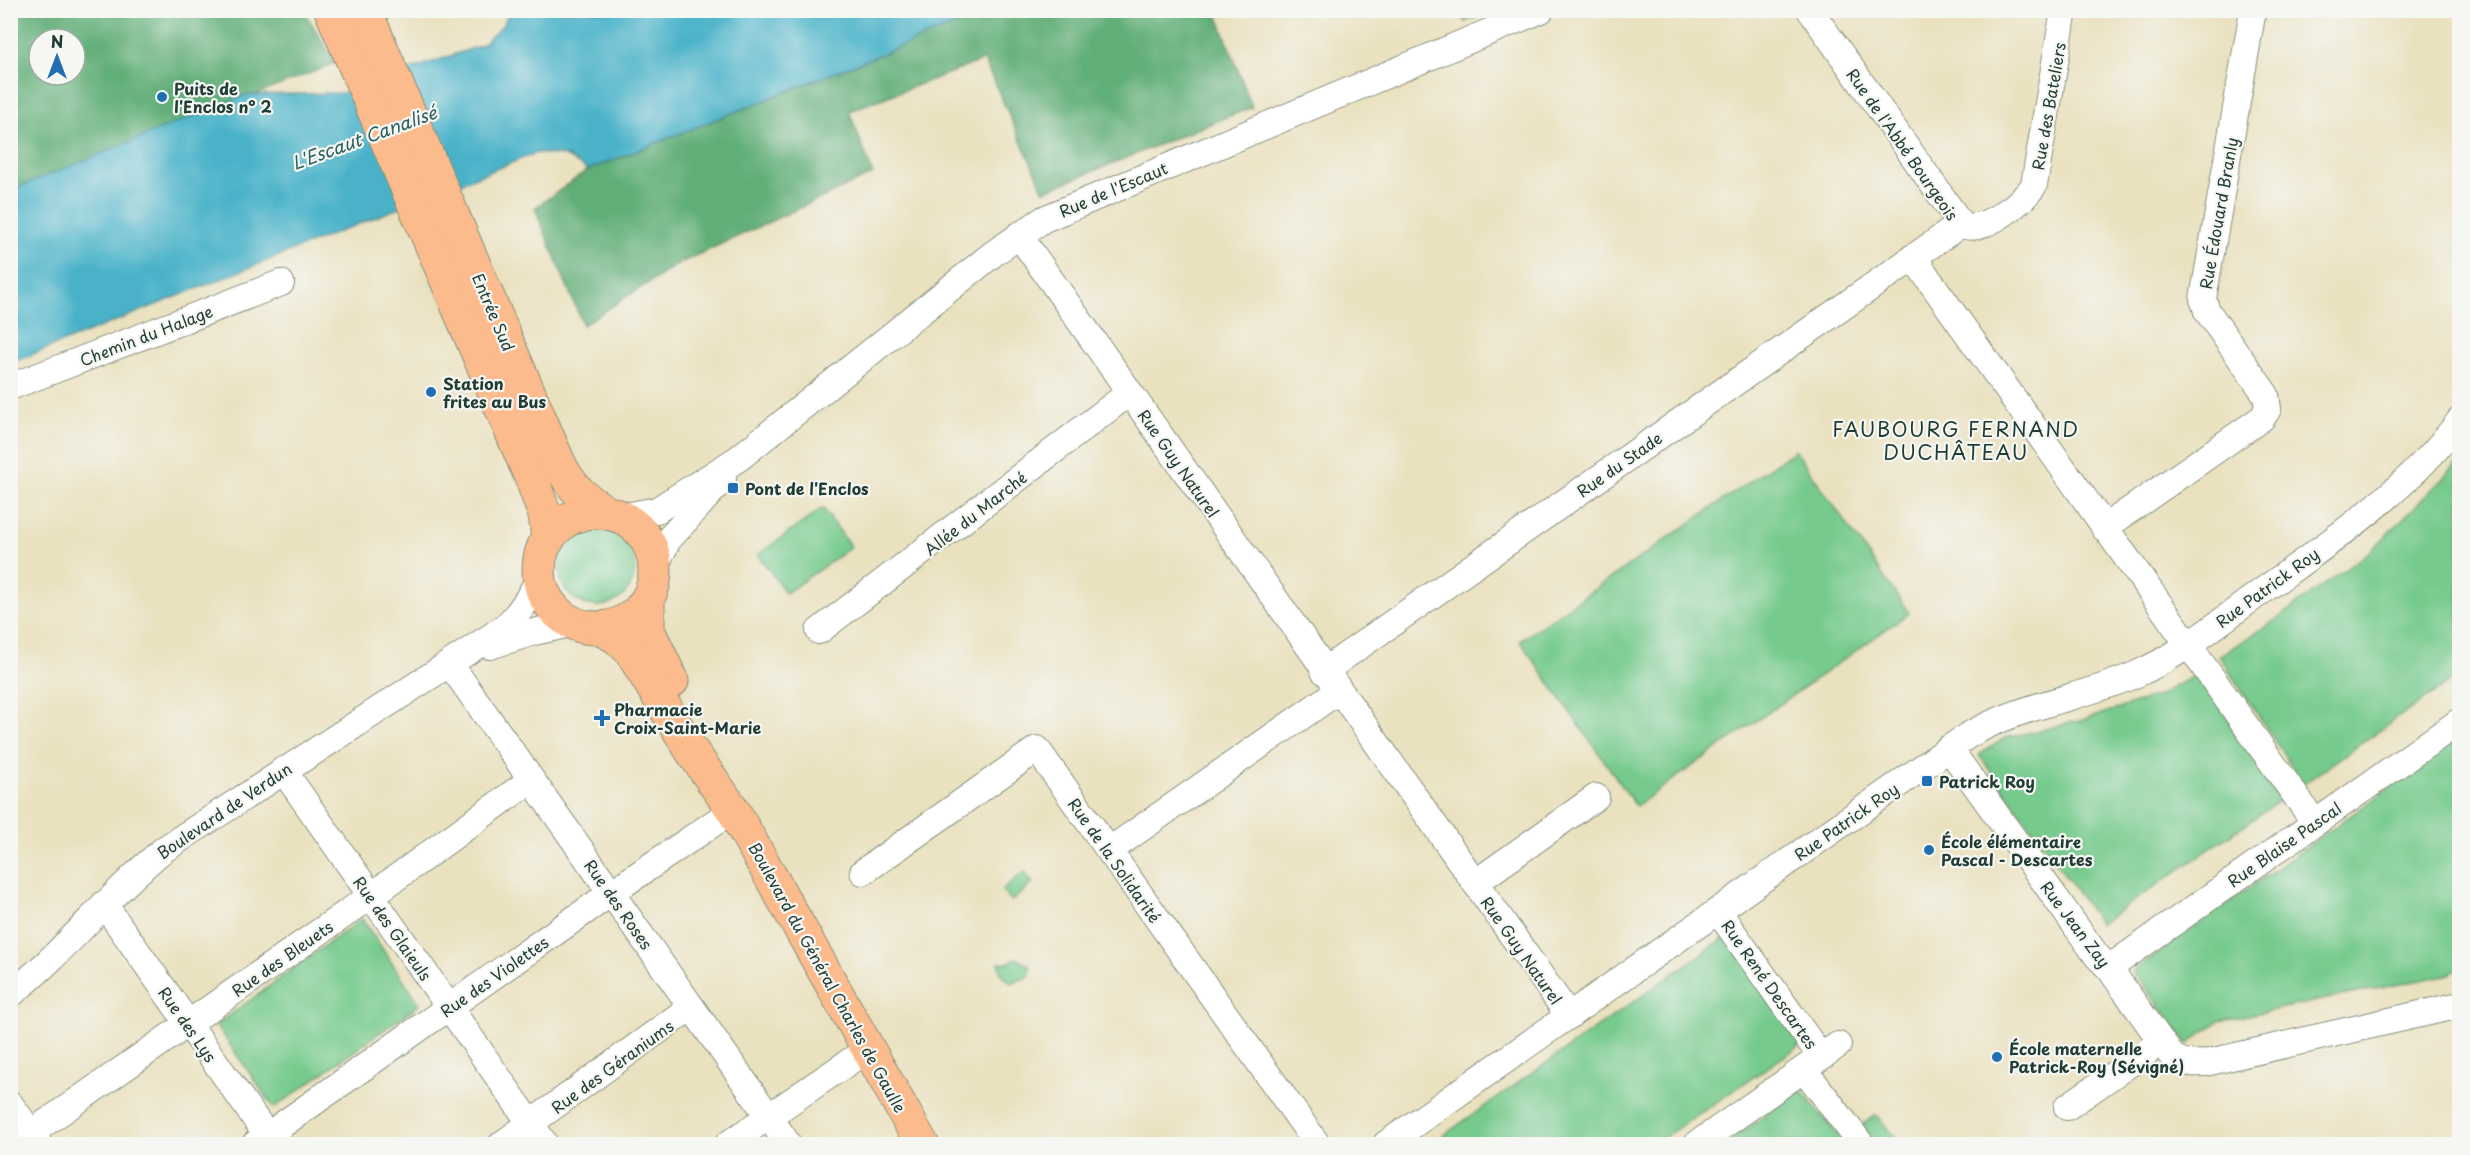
<svg xmlns="http://www.w3.org/2000/svg" width="2470" height="1155" viewBox="0 0 2470 1155" font-family="'Playpen Sans',sans-serif">
	<style>
		.green { fill: #76ca8d; stroke: #4a8460; stroke-width: 1.5 }
		.forest { fill: #60ae78; stroke: #407656; stroke-width: 1.5; fill-rule: evenodd }
		.water { fill: #4ab2c9; stroke: #34787e; stroke-width: 1.5 }
		.lines { fill: none; stroke-linecap: round; stroke-linejoin: round }
		.minor-casing { stroke: #848f7a; stroke-width: 28 }
		.major-casing { stroke: #848f7a; stroke-width: 35 }
		.minor { stroke: #fff; stroke-width: 26 }
		.major { stroke: #fbbb8d; stroke-width: 33 }
		.poi-dot { fill: #1f6fb2; stroke: #f6f6f2; stroke-width: 2 }
		.labels { text-anchor: middle; dominant-baseline: central; stroke-width: 4.5; stroke-linejoin: round; paint-order: stroke }
		.poi-label { font-size: 16px; font-weight: bold; fill: #1f3d34; stroke: #f6f6f2; text-anchor: start }
		.street-label { font-size: 16px; fill: #1f3d34; stroke: #f6f6f2 }
		.water-label { font-size: 18px; font-style: italic; fill: #2c6061; stroke: #f6f6f2 }
		.quarter-label { font-size: 20px; letter-spacing: 1.5px; fill: #1f3d34; stroke: #f6f6f2 }
	</style>
	<rect width="100%" height="100%" fill="#f6f6f2"/>
	<filter id="ink" filterUnits="userSpaceOnUse"><feTurbulence type="fractalNoise" baseFrequency=".0167" numOctaves="2"/><feDisplacementMap in="SourceGraphic" scale="12" xChannelSelector="R" yChannelSelector="G"/><feConvolveMatrix kernelMatrix="1 2 1 2 8 2 1 2 1" color-interpolation-filters="sRGB"/></filter>
	<filter id="wash" filterUnits="userSpaceOnUse"><feTurbulence type="fractalNoise" baseFrequency=".008" numOctaves="4" result="noise"/><feDisplacementMap in="SourceGraphic" scale="24" xChannelSelector="R" yChannelSelector="G"/><feGaussianBlur stdDeviation="1.35" result="paint"/><feColorMatrix in="noise" values="0 0 0 0 0 0 0 0 0 0 0 0 0 0 0 0 0 1.4 0 .05"/><feComposite in="paint" operator="in"/></filter>
	<g filter="url(#wash)">
		<rect width="100%" height="100%" fill="#eae1bf"/>
		<g class="green">
			<path d="M 1461,11 L 1461,10 L 1494,11 L 1465,22 Z"/>
			<path d="M 1795,450 L 1909,613 L 1636,806 L 1520,641 Z"/>
			<path d="M 2459,462 L 2459,675 L 2303,784 L 2219,656 L 2273,622 L 2373,549 Z"/>
			<path d="M 823,508 L 851,547 L 786,593 L 758,555 Z"/>
			<circle cx="597" cy="568" r="38"/>
			<path d="M 2199,673 L 2281,800 L 2100,924 L 1979,755 L 2005,738 L 2083,720 L 2160,695 Z"/>
			<path d="M 2459,738 L 2459,968 L 2450,974 L 2219,1021 L 2188,1044 L 2133,971 Z"/>
			<path d="M 1024,872 L 1033,883 L 1012,901 L 1002,890 Z"/>
			<path d="M 362,919 L 420,1004 L 274,1108 L 216,1025 Z"/>
			<path d="M 1727,936 L 1801,1045 L 1654,1144 L 1431,1144 Z"/>
			<path d="M 1016,958 L 1030,966 L 1029,977 L 1011,983 L 1001,974 L 999,963 L 1008,963 Z"/>
			<path d="M 1801,1090 L 1841,1139 L 1876,1115 L 1901,1144 L 1725,1144 Z"/>
		</g>
		<g class="forest">
			<path d="M 11,11 L 304,11 L 336,63 L 11,191 ZM 39,39 L 75,39 L 75,75 L 39,75 Z"/>
			<path d="M 990,11 L 1216,11 L 1252,107 L 1044,191 L 984,60 L 849,111 L 873,174 L 678,264 L 583,325 L 535,208 L 588,170 Z"/>
		</g>
		<path class="water" d="M 510,11 L 990,11 L 588,170 L 566,156 L 536,153 L 11,363 L 11,190 L 245,95 L 343,93 L 482,45 L 502,26 Z"/>
	</g>
	<g filter="url(#ink)">
		<g class="lines">
			<defs>
				<g id="minor">
					<path d="M 1810,10 L 1961,224"/>
					<path d="M 1961,224 C 1980,236 2024,202 2034,185 L 2064,10"/>
					<path d="M 1019,235 L 1569,1016"/>
					<path d="M 1913,257 L 2315,823"/>
					<path d="M 10,387 L 281,283"/>
					<path d="M 620,517 L 657,510 L 739,458 L 994,253 L 1044,219 L 1541,10"/>
					<path d="M 2104,528 L 2262,418 L 2268,409 L 2266,395 L 2207,311 L 2203,299 L 2253,10"/>
					<path d="M 655,566 L 668,540 L 723,479"/>
					<path d="M 819,631 L 1129,393"/>
					<path d="M 490,646 L 534,632 L 575,623"/>
					<path d="M 450,664 L 788,1144"/>
					<path d="M 1324,671 L 1961,224"/>
					<path d="M 1949,748 L 2097,956 L 2109,968 L 2171,1055 C 2182,1064 2191,1064 2205,1063 L 2460,1005"/>
					<path d="M 283,770 L 545,1144"/>
					<path d="M 1110,850 L 1338,691"/>
					<path d="M 863,872 L 1037,749 L 1317,1144"/>
					<path d="M 1475,883 L 1596,797"/>
					<path d="M 104,904 L 273,1144"/>
					<path d="M 1718,911 L 1821,1057"/>
					<path d="M 2109,968 L 2460,721"/>
					<path d="M 10,995 C 66,951 108,895 163,850 L 504,628 C 521,612 531,596 540,575"/>
					<path d="M 1804,1069 L 1861,1144"/>
					<path d="M 10,1104 L 39,1144"/>
					<path d="M 2067,1107 L 2161,1042"/>
					<path d="M 31,1133 L 371,896 L 531,780"/>
					<path d="M 255,1144 L 611,893 L 733,810"/>
					<path d="M 502,1144 L 691,1007"/>
					<path d="M 728,1144 L 868,1049"/>
					<path d="M 1386,1144 L 1967,736 C 2022,704 2080,699 2137,674 C 2180,655 2217,624 2254,597 C 2328,543 2405,494 2460,420"/>
					<path d="M 1697,1144 L 1838,1045"/>
				</g>
				<g id="major">
					<path d="M 331,10 L 533,482 L 545,515 L 548,540"/>
					<path d="M 365,10 L 558,461 C 571,488 583,498 608,513"/>
					<circle cx="597" cy="570" r="58"/>
					<path d="M 648,598 L 648,630 L 672,681"/>
					<path d="M 599,628 L 616,637 L 630,650 L 691,750 L 733,810 L 922,1144"/>
				</g>
			</defs>
			<use href="#minor" class="minor-casing"/>
			<use href="#major" class="major-casing"/>
			<use href="#minor" class="minor"/>
			<use href="#major" class="major"/>
		</g>
	</g>
	<g class="poi-dot">
		<circle cx="162" cy="97" r="6"/>
		<circle cx="431" cy="392" r="6"/>
		<rect x="727" y="482" width="12" height="12" rx="3"/>
		<path d="M599 709h6v6h6v6h-6v6h-6v-6h-6v-6h6z"/>
		<rect x="1921" y="775" width="12" height="12" rx="3"/>
		<circle cx="1929" cy="850" r="6"/>
		<circle cx="1997" cy="1057" r="6"/>
	</g>
	<g class="labels">
		<g class="poi-label">
			<text x="174" y="88">Puits de<tspan x="174" dy="18">l'Enclos n° 2</tspan></text>
			<text x="443" y="383">Station<tspan x="443" dy="18">frites au Bus</tspan></text>
			<text x="745" y="488">Pont de l'Enclos</text>
			<text x="614" y="709">Pharmacie<tspan x="614" dy="18">Croix-Saint-Marie</tspan></text>
			<text x="1939" y="781">Patrick Roy</text>
			<text x="1941" y="841">École élémentaire<tspan x="1941" dy="18">Pascal - Descartes</tspan></text>
			<text x="2009" y="1048">École maternelle<tspan x="2009" dy="18">Patrick-Roy (Sévigné)</tspan></text>
		</g>
		<g class="street-label">
			<text transform="translate(2048 106) rotate(-80)">Rue des Bateliers</text>
			<text transform="translate(1903 144) rotate(55)">Rue de l'Abbé Bourgeois</text>
			<text transform="translate(1113 189) rotate(-23)">Rue de l'Escaut</text>
			<text transform="translate(2218 213) rotate(-80)">Rue Édouard Branly</text>
			<text transform="translate(494 312) rotate(67)">Entrée Sud</text>
			<text transform="translate(146 335) rotate(-21)">Chemin du Halage</text>
			<text transform="translate(1179 463) rotate(55)">Rue Guy Naturel</text>
			<text transform="translate(1619 464) rotate(-35)">Rue du Stade</text>
			<text transform="translate(975 513) rotate(-38)">Allée du Marché</text>
			<text transform="translate(2267 587) rotate(-36)">Rue Patrick Roy</text>
			<text transform="translate(224 810) rotate(-34)">Boulevard de Verdun</text>
			<text transform="translate(1846 821) rotate(-35)">Rue Patrick Roy</text>
			<text transform="translate(2284 844) rotate(-35)">Rue Blaise Pascal</text>
			<text transform="translate(1115 860) rotate(55)">Rue de la Solidarité</text>
			<text transform="translate(619 904) rotate(55)">Rue des Roses</text>
			<text transform="translate(2076 924) rotate(53)">Rue Jean Zay</text>
			<text transform="translate(393 928) rotate(55)">Rue des Glaieuls</text>
			<text transform="translate(1522 950) rotate(55)">Rue Guy Naturel</text>
			<text transform="translate(282 958) rotate(-35)">Rue des Bleuets</text>
			<text transform="translate(494 976) rotate(-35)">Rue des Violettes</text>
			<text transform="translate(828 977) rotate(61)">Boulevard du Général Charles de Gaulle</text>
			<text transform="translate(1770 984) rotate(55)">Rue René Descartes</text>
			<text transform="translate(188 1024) rotate(55)">Rue des Lys</text>
			<text transform="translate(612 1066) rotate(-36)">Rue des Géraniums</text>
		</g>
		<g class="water-label">
			<text transform="translate(364 137) rotate(-20)">L'Escaut Canalisé</text>
		</g>
		<g class="quarter-label">
			<text x="1956" y="429">FAUBOURG FERNAND<tspan x="1956" dy="23">DUCHÂTEAU</tspan></text>
		</g>
	</g>
	<rect width="2470" height="1155" fill="none" stroke="#f6f6f2" stroke-width="36"/>
	<g transform="translate(57 57)"><circle r="28" fill="#f6f6f2" stroke="#a0aca6" stroke-width="1.5"/>
	<path d="M0-4.5L10 22L0 15L-10 22Z" fill="#1f6fb2"/>
	<text y="-9" font-size="16" font-weight="bold" text-anchor="middle" fill="#1f3d34">N</text>
	</g>
</svg>
